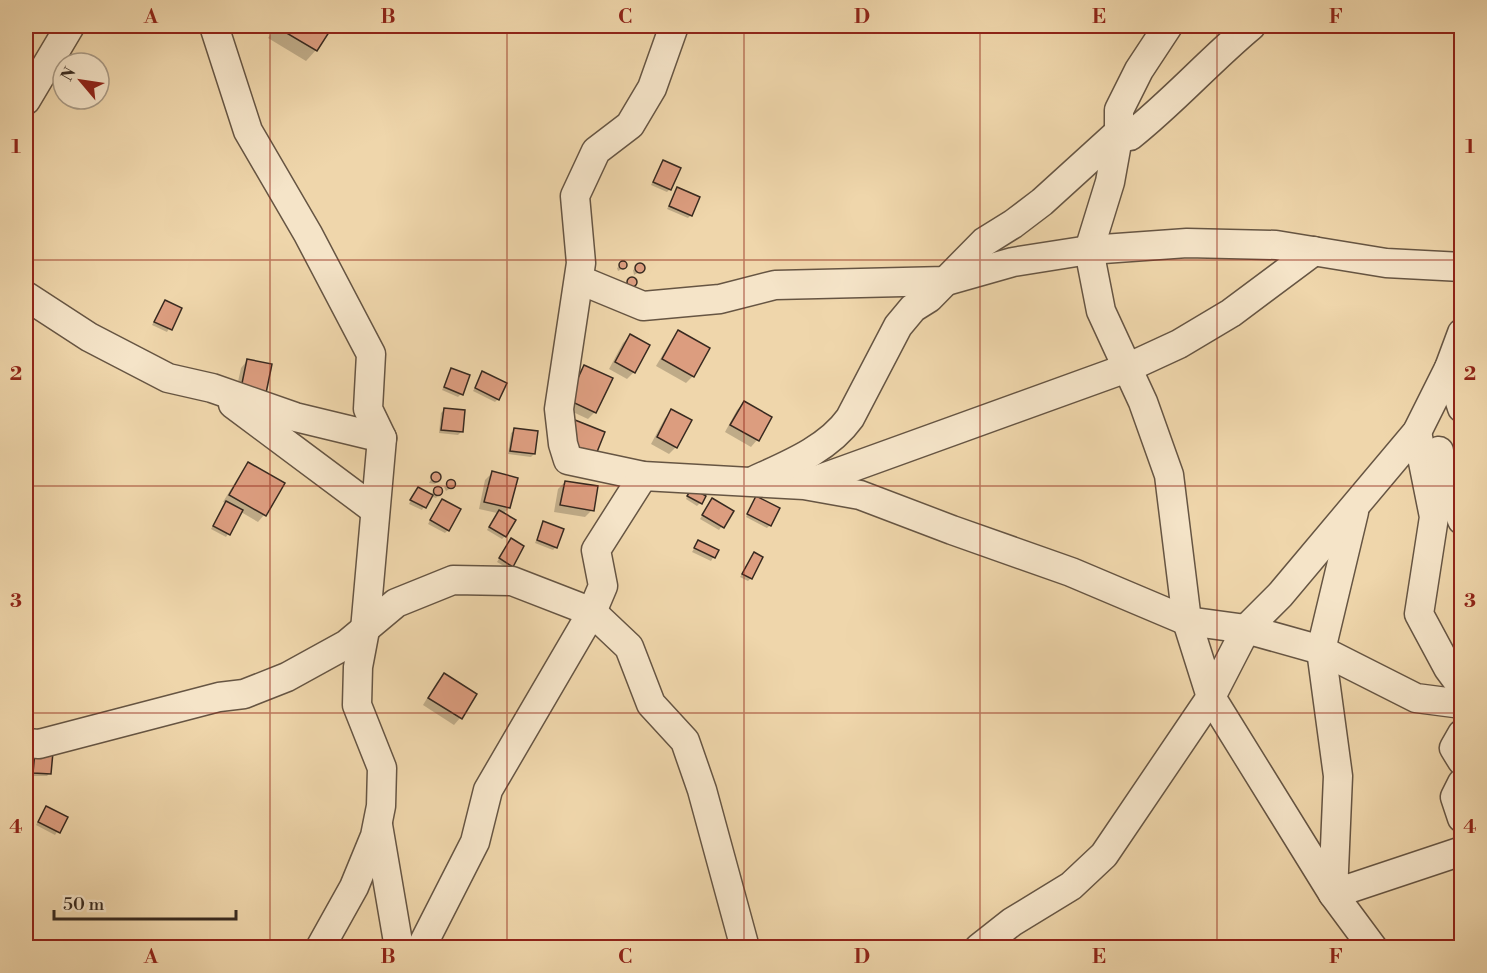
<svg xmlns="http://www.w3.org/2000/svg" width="1487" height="973" viewBox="0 0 1487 973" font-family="'Libre Bodoni',serif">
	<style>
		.shadow { fill: #0003 }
		.building { fill: #dc9d7f; stroke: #382a20; stroke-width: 1.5 }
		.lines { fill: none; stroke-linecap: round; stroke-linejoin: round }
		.minor-casing { stroke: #665543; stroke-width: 31 }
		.minor { stroke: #f5e4c8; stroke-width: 28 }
		.grid { fill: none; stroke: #8f2418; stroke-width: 1.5; stroke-opacity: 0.55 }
		.neatline { fill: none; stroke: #8f2418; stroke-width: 2 }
		.grid-label { font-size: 20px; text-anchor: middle; font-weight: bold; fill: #8f2418 }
	</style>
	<rect width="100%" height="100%" fill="#efd6ab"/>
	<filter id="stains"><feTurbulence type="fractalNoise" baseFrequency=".00333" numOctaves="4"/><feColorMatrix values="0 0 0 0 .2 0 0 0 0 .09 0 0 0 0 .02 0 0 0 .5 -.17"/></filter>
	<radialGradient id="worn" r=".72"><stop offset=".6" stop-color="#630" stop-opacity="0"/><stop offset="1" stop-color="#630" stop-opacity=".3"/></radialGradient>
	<g class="shadow">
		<path d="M 276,26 L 331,26 L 316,50 L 306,61 L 268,38 Z"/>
		<path d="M 663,162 L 670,189 L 667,192 L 651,185 Z"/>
		<path d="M 677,189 L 691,215 L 688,218 L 667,209 Z"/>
		<path d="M 624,263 L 626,267 L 618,271 L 617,268 Z"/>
		<path d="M 642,265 L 643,270 L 634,275 L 633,270 Z"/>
		<path d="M 634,279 L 635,285 L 631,288 L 625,284 L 628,281 Z"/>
		<path d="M 163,305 L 180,309 L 167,332 L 152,325 Z"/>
		<path d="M 679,332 L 693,376 L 686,383 L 656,366 L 672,339 Z"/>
		<path d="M 630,336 L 634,372 L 627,379 L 609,369 L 623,343 Z"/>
		<path d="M 247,361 L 270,365 L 234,400 L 241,368 Z"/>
		<path d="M 584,367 L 595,412 L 588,419 L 562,407 L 578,373 Z"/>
		<path d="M 452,369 L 461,394 L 458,397 L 442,390 Z"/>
		<path d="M 483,373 L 498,399 L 495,402 L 473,391 Z"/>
		<path d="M 744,403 L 770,418 L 757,440 L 751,447 L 725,432 L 737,410 Z"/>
		<path d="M 444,410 L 461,432 L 458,435 L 439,433 L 441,413 Z"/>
		<path d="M 672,411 L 676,447 L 669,454 L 651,444 L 665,418 Z"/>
		<path d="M 515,430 L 534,454 L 531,457 L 508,454 L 511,433 Z"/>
		<path d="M 249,464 L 283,484 L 264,515 L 258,522 L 241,512 L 226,537 L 211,529 L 226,503 L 223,502 L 242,471 Z"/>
		<path d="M 492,473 L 509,508 L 503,514 L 505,536 L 502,539 L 487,530 L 497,513 L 479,509 L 485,480 Z"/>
		<path d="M 434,474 L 440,475 L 440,478 L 435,484 L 429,483 Z"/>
		<path d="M 452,482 L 454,486 L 446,491 L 444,487 Z"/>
		<path d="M 565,482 L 592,510 L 585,517 L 554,512 L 558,489 Z"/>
		<path d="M 436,489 L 441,490 L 441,492 L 436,498 L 430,496 L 422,510 L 409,504 L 415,492 L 430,495 Z"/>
		<path d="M 689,493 L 700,503 L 697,506 L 686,499 Z"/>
		<path d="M 754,501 L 770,525 L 767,528 L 746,517 Z"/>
		<path d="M 710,503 L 732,512 L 719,530 L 700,519 Z"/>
		<path d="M 439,504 L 448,530 L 445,533 L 428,524 Z"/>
		<path d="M 544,523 L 556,547 L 553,550 L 535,543 Z"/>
		<path d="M 511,540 L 512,566 L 509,569 L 497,562 Z"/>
		<path d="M 698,542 L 717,551 L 711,561 L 692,552 Z"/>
		<path d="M 754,554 L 751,578 L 748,581 L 740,577 Z"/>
		<path d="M 444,675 L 460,718 L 454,725 L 423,705 L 437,682 Z"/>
		<path d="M 51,754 L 50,773 L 47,776 L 31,776 L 32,756 Z"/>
		<path d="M 44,811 L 66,818 L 55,835 L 36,825 Z"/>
	</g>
	<g class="building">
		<path d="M 279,26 L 333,26 L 317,51 L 278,28 Z"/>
		<path d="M 663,160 L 681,168 L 671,190 L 653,182 Z"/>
		<path d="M 677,187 L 700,197 L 692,216 L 669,206 Z"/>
		<circle cx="623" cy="265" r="4"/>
		<circle cx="640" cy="268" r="5"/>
		<circle cx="632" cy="282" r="5"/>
		<path d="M 165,300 L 182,308 L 172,330 L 154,322 Z"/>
		<path d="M 678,330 L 710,348 L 694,377 L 662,359 Z"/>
		<path d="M 630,334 L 650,345 L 635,373 L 615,362 Z"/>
		<path d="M 247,359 L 272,364 L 265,398 L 240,393 Z"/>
		<path d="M 584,365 L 613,378 L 596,413 L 568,400 Z"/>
		<path d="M 451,368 L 470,375 L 463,395 L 444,387 Z"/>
		<path d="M 482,371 L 507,383 L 499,400 L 475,388 Z"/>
		<path d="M 744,401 L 772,417 L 759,441 L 730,425 Z"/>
		<path d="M 444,408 L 465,410 L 463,432 L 441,430 Z"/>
		<path d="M 671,409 L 692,420 L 677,448 L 657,437 Z"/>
		<path d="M 575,420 L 605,432 L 595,457 L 566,445 Z"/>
		<path d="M 514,428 L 538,431 L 535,454 L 510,451 Z"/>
		<path d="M 248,462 L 285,483 L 266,516 L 229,495 Z"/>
		<path d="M 492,471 L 518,478 L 510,508 L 484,502 Z"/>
		<circle cx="436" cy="477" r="5"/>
		<circle cx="451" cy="484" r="4.5"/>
		<path d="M 565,481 L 598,486 L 594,511 L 560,505 Z"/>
		<circle cx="438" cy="491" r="4.5"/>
		<path d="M 418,487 L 433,495 L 426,508 L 410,500 Z"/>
		<path d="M 692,488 L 706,496 L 702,504 L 687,496 Z"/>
		<path d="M 756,496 L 780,508 L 771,526 L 747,514 Z"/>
		<path d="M 712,498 L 734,511 L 724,528 L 702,515 Z"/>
		<path d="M 442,499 L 461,509 L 449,531 L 430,520 Z"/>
		<path d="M 226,501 L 243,510 L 230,535 L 213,526 Z"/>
		<path d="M 499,510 L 516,520 L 506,537 L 489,527 Z"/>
		<path d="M 543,521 L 564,529 L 557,548 L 537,540 Z"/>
		<path d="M 511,538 L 524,546 L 513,567 L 499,558 Z"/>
		<path d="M 698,540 L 719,550 L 715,558 L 694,548 Z"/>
		<path d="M 754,552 L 763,557 L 752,579 L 742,574 Z"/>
		<path d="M 444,673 L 477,694 L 462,719 L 428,698 Z"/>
		<path d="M 35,751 L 53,752 L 51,774 L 33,773 Z"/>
		<path d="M 46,806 L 68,817 L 60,833 L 38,822 Z"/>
	</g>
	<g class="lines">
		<defs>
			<g id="minor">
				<path d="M 214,26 L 248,131 L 308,234 L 371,354 L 368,409 L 382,438 L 365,630 L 358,667 L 357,705 L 382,768 L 381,806 L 375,836 L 354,887 L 320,948"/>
				<path d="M 674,26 L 652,88 L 630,125 L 596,151 L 575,196 L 581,263 L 559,409 L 563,444 L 568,460 L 643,476 L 804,485 L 860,495 L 952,530 L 1071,572 L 1187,621 L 1246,629 L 1321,650 L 1416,698 L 1462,704"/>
				<path d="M 1168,26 L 1139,70 L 1119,110 L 1119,132 L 1110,182 L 1089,250 L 1101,311 L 1143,402 L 1169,475 L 1187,621 L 1211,697 L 1333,894 L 1373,948"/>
				<path d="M 26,100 L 70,26"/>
				<path d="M 1119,132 L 1130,136 C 1173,102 1209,61 1251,26"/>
				<path d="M 580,280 L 643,306 L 720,299 L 775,285 L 946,281 L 1013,262 L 1089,250 L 1187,243 L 1276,245 L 1386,263 L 1462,267"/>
				<path d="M 26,296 L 89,337 L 168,378 L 212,388 L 295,417 L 382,438"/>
				<path d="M 1449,368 L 1462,408"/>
				<path d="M 233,404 L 375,510"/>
				<path d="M 1417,432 L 1434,517 L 1419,614 L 1448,668 L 1462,687"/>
				<path d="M 1439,451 L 1441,467 L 1462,520"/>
				<path d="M 755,480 C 788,465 828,449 850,418 L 898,326 L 913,308 L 929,298 L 984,242 L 1013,224 L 1042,202 L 1119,132"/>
				<path d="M 806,484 L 1127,368 L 1179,344 L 1231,313 L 1314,251"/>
				<path d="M 1354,512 L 1321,650 L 1338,776 L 1333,894 L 1462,851"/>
				<path d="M 1462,734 L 1454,748 L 1462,761"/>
				<path d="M 26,743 L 39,744 L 219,697 L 244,694 L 287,677 L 347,644 L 396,603 L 453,580 L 512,581 L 592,612 L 629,647 L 651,704 L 685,741 L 702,790 L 745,948"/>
				<path d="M 1462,783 L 1455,797 L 1462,818"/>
				<path d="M 378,825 L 399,948"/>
				<path d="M 421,948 L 475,842 L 488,790 L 592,612 L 603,586 L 596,550 L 643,476"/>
				<path d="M 979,948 L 1012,922 L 1071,886 L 1104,855 L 1211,697 L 1246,629 L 1280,595 L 1417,432 L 1449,368 L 1462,333"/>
			</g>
		</defs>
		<use href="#minor" class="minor-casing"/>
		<use href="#minor" class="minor"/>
	</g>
	<path class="grid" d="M 270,26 L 270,948M 507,26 L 507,948M 744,26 L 744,948M 980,26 L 980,948M 1217,26 L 1217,948M 26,260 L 1462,260M 26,486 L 1462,486M 26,713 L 1462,713"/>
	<rect width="1487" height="973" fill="none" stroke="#efd6ab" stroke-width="66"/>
	<g transform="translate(81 81) rotate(299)"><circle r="28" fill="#f5e4c8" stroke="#a99a85" stroke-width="1.5"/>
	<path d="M0-4.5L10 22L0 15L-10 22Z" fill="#8f2418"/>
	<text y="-9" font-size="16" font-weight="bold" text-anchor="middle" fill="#382a20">N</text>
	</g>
	<path d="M54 910v9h182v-9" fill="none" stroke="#382a20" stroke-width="3"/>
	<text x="63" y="910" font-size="18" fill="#382a20" stroke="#f5e4c8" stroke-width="4.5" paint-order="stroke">50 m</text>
	<rect x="33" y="33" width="1421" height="907" class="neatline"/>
	<g class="grid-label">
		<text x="151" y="23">A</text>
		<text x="388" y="23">B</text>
		<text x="625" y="23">C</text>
		<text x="862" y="23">D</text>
		<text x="1099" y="23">E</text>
		<text x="1336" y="23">F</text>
		<text x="16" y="153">1</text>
		<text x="1470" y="153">1</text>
		<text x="16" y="380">2</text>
		<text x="1470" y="380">2</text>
		<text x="16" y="607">3</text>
		<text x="1470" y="607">3</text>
		<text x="16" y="833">4</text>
		<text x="1470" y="833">4</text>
		<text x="151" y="963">A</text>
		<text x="388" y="963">B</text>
		<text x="625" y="963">C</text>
		<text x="862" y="963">D</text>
		<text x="1099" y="963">E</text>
		<text x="1336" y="963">F</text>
	</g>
	<rect width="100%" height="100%" filter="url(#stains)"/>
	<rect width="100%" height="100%" fill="url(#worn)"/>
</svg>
